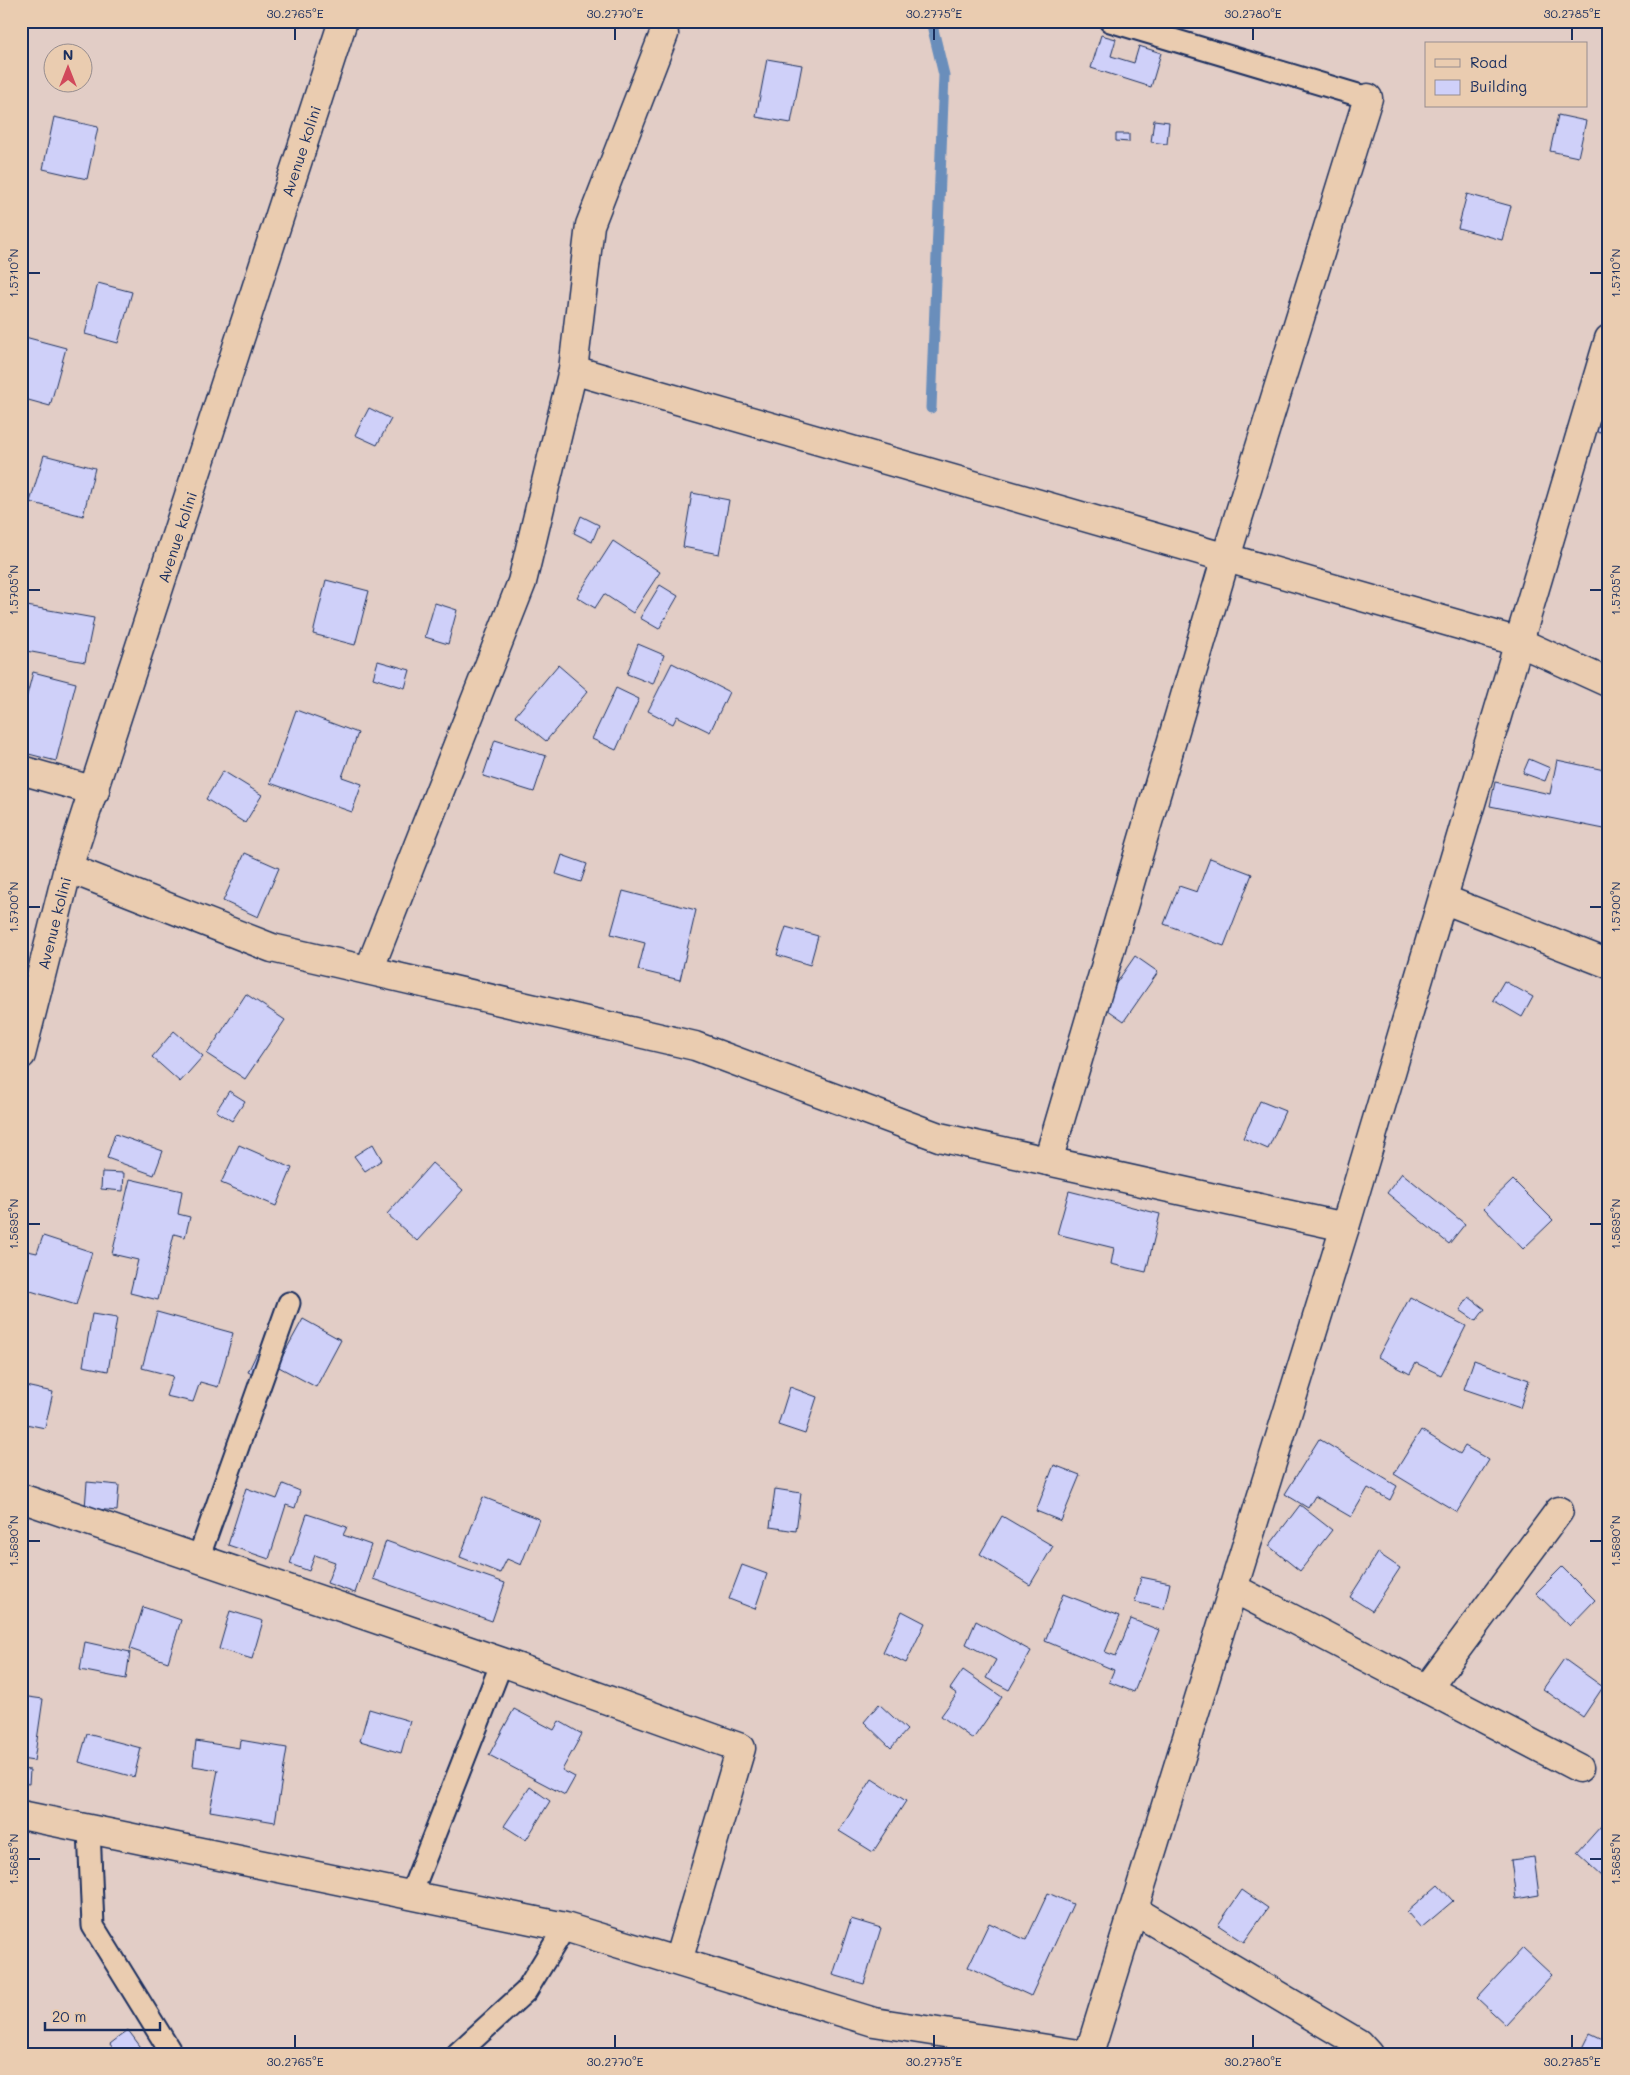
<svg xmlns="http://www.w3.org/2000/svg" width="1630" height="2075" viewBox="0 0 1630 2075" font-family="Mali,sans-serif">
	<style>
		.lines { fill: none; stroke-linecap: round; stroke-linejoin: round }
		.stream { stroke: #6a8ebb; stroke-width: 11 }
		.building { fill: #cfd0f9; stroke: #1b2f5e }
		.service-casing { stroke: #1b2f5e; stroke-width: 25 }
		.minor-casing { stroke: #1b2f5e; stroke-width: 31 }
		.service { stroke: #eaccb0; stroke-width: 21 }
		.minor { stroke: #eaccb0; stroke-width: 28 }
		.ticks { fill: none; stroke: #1b2f5e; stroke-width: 2 }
		.labels { text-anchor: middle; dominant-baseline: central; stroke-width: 5; stroke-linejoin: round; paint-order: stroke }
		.street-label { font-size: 15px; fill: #1b2f5e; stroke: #eaccb0 }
		.neatline { fill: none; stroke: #1b2f5e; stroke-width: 2 }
		.ticks-label { font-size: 12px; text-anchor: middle; fill: #1b2f5e }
	</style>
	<rect width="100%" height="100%" fill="#e2cdc6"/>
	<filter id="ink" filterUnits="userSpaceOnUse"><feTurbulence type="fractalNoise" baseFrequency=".02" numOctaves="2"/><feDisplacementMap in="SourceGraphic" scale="10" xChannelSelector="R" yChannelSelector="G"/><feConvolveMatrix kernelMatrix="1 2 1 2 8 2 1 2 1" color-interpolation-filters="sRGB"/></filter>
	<g filter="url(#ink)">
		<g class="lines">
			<path class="stream" d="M 931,408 L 944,75 L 931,21"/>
		</g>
		<g class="building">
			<path d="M 1101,35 L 1116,39 L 1111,56 L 1134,63 L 1139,46 L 1161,53 L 1151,87 L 1091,68 Z"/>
			<path d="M 767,59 L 802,65 L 791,123 L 756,117 Z"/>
			<path d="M 1558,115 L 1586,121 L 1578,157 L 1550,151 Z"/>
			<path d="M 54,117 L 98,127 L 87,179 L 43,169 Z"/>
			<path d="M 1154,120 L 1169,122 L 1167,144 L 1151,142 Z"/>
			<path d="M 1116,134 L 1129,134 L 1129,142 L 1116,141 Z"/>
			<path d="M 1467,194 L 1511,206 L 1502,240 L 1458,228 Z"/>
			<path d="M 98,283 L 132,292 L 118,343 L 85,334 Z"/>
			<path d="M 25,337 L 66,348 L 50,406 L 21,398 L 21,353 Z"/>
			<path d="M 369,408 L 391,419 L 377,445 L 355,435 Z"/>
			<path d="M 1594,418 L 1605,423 L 1600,433 L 1589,428 Z"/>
			<path d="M 44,455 L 95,468 L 83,516 L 30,502 Z"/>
			<path d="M 692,493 L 729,500 L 719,554 L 683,547 Z"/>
			<path d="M 581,516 L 599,525 L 592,542 L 574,533 Z"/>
			<path d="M 613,541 L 660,572 L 633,613 L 604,594 L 595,608 L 577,597 Z"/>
			<path d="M 326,580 L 369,591 L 355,645 L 313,634 Z"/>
			<path d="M 660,585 L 678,596 L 659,629 L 640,618 Z"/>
			<path d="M 435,603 L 457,610 L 448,644 L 425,637 Z"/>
			<path d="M 21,605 L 94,618 L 85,662 L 21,650 Z"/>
			<path d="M 638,644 L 664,655 L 653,684 L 627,674 Z"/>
			<path d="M 378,661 L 410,670 L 405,688 L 373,678 Z"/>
			<path d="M 672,663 L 729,692 L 710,732 L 677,716 L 673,724 L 648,711 Z"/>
			<path d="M 558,665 L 588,691 L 546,741 L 515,716 Z"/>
			<path d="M 33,672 L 76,683 L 56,761 L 21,752 L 21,718 Z"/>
			<path d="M 616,688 L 639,699 L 616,750 L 592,739 Z"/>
			<path d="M 296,710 L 358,733 L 342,777 L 362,784 L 352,812 L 270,783 Z"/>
			<path d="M 495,740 L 546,756 L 534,792 L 483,776 Z"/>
			<path d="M 1529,759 L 1550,768 L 1545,781 L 1523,773 Z"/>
			<path d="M 1557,760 L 1609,771 L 1609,830 L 1490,806 L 1495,782 L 1550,794 Z"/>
			<path d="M 223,771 L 262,795 L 245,823 L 206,799 Z"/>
			<path d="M 245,853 L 279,868 L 258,917 L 223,901 Z"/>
			<path d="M 562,855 L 587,864 L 581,882 L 556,874 Z"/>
			<path d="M 1210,858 L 1252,874 L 1224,946 L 1164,924 L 1179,886 L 1197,892 Z"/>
			<path d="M 623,891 L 696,910 L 680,980 L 638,970 L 645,943 L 611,934 Z"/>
			<path d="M 786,927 L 818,936 L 810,965 L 777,955 Z"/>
			<path d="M 1135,956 L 1158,972 L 1124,1021 L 1101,1005 Z"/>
			<path d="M 1504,981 L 1533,997 L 1522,1017 L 1493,1000 Z"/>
			<path d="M 246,994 L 285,1020 L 245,1079 L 207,1054 Z"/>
			<path d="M 174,1031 L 203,1056 L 180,1082 L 152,1057 Z"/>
			<path d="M 229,1091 L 245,1101 L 232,1121 L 216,1111 Z"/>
			<path d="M 1260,1101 L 1285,1111 L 1268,1149 L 1243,1138 Z"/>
			<path d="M 115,1134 L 163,1151 L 154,1175 L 107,1158 Z"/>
			<path d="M 373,1144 L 382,1160 L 365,1171 L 354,1156 Z"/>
			<path d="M 239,1145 L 292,1168 L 276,1206 L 221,1183 Z"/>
			<path d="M 432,1163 L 463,1190 L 417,1241 L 387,1214 Z"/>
			<path d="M 102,1172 L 124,1173 L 123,1191 L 101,1189 Z"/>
			<path d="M 1402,1173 L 1465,1224 L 1449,1244 L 1387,1193 Z"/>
			<path d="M 130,1179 L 182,1191 L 178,1214 L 190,1217 L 185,1237 L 174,1234 L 158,1300 L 130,1293 L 138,1260 L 112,1254 Z"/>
			<path d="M 1513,1180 L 1553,1220 L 1523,1249 L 1484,1208 Z"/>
			<path d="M 1069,1191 L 1160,1214 L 1146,1272 L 1111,1264 L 1114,1248 L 1057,1234 Z"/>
			<path d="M 43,1236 L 92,1252 L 76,1305 L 21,1288 L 23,1250 L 37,1253 Z"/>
			<path d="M 1410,1297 L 1466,1326 L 1441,1375 L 1416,1363 L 1410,1374 L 1378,1357 Z"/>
			<path d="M 1469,1297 L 1485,1309 L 1476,1321 L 1460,1310 Z"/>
			<path d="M 157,1312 L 233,1333 L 218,1387 L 200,1382 L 193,1402 L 166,1396 L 173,1376 L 142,1368 Z"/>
			<path d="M 92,1314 L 117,1318 L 108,1371 L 83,1366 Z"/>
			<path d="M 303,1319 L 341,1340 L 316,1387 L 277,1366 Z"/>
			<path d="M 257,1353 L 275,1361 L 265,1380 L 248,1372 Z"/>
			<path d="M 1474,1360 L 1529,1380 L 1520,1408 L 1464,1389 Z"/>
			<path d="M 21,1385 L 53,1392 L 45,1428 L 21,1423 Z"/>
			<path d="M 790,1387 L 817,1397 L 805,1434 L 778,1425 Z"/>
			<path d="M 1421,1430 L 1460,1454 L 1465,1446 L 1489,1460 L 1457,1512 L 1394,1474 Z"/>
			<path d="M 1319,1439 L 1397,1486 L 1390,1500 L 1368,1488 L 1351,1517 L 1315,1496 L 1308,1508 L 1285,1494 Z"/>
			<path d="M 1054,1465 L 1080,1475 L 1061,1521 L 1036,1511 Z"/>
			<path d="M 87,1482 L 119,1485 L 117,1511 L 85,1508 Z"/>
			<path d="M 283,1484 L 300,1491 L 295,1508 L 286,1505 L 269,1559 L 228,1545 L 246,1488 L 277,1499 Z"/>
			<path d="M 775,1489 L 801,1493 L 796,1531 L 770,1527 Z"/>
			<path d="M 483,1497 L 539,1519 L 521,1565 L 507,1559 L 500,1573 L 460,1557 Z"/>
			<path d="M 1300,1505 L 1332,1530 L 1300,1571 L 1269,1546 Z"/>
			<path d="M 307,1514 L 347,1527 L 343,1535 L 371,1545 L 355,1593 L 327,1583 L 335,1562 L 315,1555 L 309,1571 L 290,1564 Z"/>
			<path d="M 1002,1516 L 1053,1546 L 1030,1585 L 980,1554 Z"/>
			<path d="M 386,1541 L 505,1583 L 492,1621 L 373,1579 Z"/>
			<path d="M 1378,1553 L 1400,1568 L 1372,1611 L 1350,1597 Z"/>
			<path d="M 742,1565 L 767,1574 L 755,1609 L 729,1599 Z"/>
			<path d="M 1562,1567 L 1595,1600 L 1570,1626 L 1536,1593 Z"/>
			<path d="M 1141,1577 L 1170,1583 L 1164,1609 L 1135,1602 Z"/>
			<path d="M 1063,1594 L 1120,1616 L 1105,1652 L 1116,1656 L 1131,1619 L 1159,1630 L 1134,1692 L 1109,1682 L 1114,1670 L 1045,1641 Z"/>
			<path d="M 143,1607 L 181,1620 L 168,1662 L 130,1649 Z"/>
			<path d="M 230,1611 L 263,1621 L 252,1659 L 219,1649 Z"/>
			<path d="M 902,1611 L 925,1623 L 906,1663 L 883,1652 Z"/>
			<path d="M 976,1621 L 1031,1651 L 1009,1690 L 986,1678 L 996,1660 L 966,1644 Z"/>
			<path d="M 85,1642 L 130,1652 L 126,1679 L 80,1670 Z"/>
			<path d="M 1564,1659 L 1603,1687 L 1583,1717 L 1543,1689 Z"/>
			<path d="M 963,1670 L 1002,1697 L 973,1739 L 941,1716 L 957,1694 L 950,1689 Z"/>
			<path d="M 21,1696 L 43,1699 L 34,1761 L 21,1759 Z"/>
			<path d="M 879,1704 L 907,1730 L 891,1748 L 864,1722 Z"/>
			<path d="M 369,1709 L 410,1721 L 401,1753 L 360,1741 Z"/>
			<path d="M 514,1709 L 554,1730 L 559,1721 L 582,1734 L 562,1770 L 575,1777 L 565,1795 L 489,1755 Z"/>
			<path d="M 87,1734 L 141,1748 L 134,1777 L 79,1762 Z"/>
			<path d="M 240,1740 L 287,1748 L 275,1822 L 210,1811 L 218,1770 L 193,1766 L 196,1741 L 239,1748 Z"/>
			<path d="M 21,1769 L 30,1770 L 29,1784 L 21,1783 Z"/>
			<path d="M 872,1779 L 906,1801 L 873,1852 L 839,1831 Z"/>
			<path d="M 530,1787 L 550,1801 L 526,1840 L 504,1826 Z"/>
			<path d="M 1601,1826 L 1609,1833 L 1609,1871 L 1603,1877 L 1577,1853 Z"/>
			<path d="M 1534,1857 L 1539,1895 L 1516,1899 L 1511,1860 Z"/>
			<path d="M 1438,1885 L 1453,1901 L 1421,1928 L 1407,1912 Z"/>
			<path d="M 1242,1890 L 1268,1908 L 1244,1942 L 1218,1925 Z"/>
			<path d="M 1048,1893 L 1073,1904 L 1031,1996 L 968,1967 L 989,1923 L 1026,1940 Z"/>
			<path d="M 851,1919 L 881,1928 L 864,1984 L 833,1975 Z"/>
			<path d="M 1523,1948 L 1552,1975 L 1506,2025 L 1477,1998 Z"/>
			<path d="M 128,2030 L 146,2054 L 117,2054 L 110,2044 Z"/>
			<path d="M 1590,2034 L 1609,2043 L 1609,2054 L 1580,2054 Z"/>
		</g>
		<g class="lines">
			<defs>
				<g id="service">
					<path d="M 1110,21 L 1368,98"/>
					<path d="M 198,1559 L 289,1303"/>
					<path d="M 89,1829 L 93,1926 L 172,2054"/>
					<path d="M 411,1894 L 502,1662"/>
					<path d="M 457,2054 L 526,1991 L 565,1927"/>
				</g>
				<g id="minor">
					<path d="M 573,370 L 1519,642 L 1609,683"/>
					<path d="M 21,770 L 95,791"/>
					<path d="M 68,868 L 272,948 L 695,1046 L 939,1137 L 1345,1227"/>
					<path d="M 1443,899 L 1609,964"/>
					<path d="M 369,970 L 522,582 L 573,370 L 590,225 L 664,34"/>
					<path d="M 21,1055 L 68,868 L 343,21"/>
					<path d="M 1048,1161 L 1226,557 L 1368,98"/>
					<path d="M 21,1498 L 502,1662 L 741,1748 L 678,1961"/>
					<path d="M 1233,1588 L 1579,1768"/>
					<path d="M 1427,1689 L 1559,1511"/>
					<path d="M 21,1815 L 565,1927 L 874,2022 L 1079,2054"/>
					<path d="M 1134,1910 L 1358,2043 L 1368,2054"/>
					<path d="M 1089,2054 L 1345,1227 L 1609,339"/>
				</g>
			</defs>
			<use href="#service" class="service-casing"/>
			<use href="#minor" class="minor-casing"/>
			<use href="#service" class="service"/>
			<use href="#minor" class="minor"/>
		</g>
	</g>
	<path class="ticks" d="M 295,28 L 295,40M 615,28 L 615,40M 934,28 L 934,40M 1253,28 L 1253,40M 1572,28 L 1572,40M 28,273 L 40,273M 1590,273 L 1602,273M 28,590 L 40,590M 1590,590 L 1602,590M 28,907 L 40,907M 1590,907 L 1602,907M 28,1224 L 40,1224M 1590,1224 L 1602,1224M 28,1541 L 40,1541M 1590,1541 L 1602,1541M 28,1859 L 40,1859M 1590,1859 L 1602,1859M 295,2035 L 295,2048M 615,2035 L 615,2048M 934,2035 L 934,2048M 1253,2035 L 1253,2048M 1572,2035 L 1572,2048"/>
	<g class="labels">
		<g class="street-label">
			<text transform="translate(301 151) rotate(-72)">Avenue kolini</text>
			<text transform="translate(177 537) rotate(-72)">Avenue kolini</text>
			<text transform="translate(54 923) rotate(-76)">Avenue kolini</text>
		</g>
	</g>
	<rect width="1630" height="2075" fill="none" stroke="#eaccb0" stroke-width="55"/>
	<rect x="1425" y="42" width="162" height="65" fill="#eaccb0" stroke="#978d8f"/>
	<rect x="1435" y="59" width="25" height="8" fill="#eaccb0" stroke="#978d8f"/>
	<text x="1470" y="68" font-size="15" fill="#1b2f5e">Road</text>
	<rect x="1435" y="80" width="25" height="15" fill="#cfd0f9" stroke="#978d8f"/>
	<text x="1470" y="92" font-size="15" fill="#1b2f5e">Building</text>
	<g transform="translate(68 68)"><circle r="24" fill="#eaccb0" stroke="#978d8f"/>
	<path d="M0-4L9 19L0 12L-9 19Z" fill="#d1495b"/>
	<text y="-8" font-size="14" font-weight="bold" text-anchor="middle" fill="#1b2f5e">N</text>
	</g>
	<path d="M45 2022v8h115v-8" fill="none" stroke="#1b2f5e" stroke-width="2.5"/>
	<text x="52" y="2022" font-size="15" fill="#1b2f5e" stroke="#eaccb0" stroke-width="4" paint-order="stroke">20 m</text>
	<rect x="28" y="28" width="1574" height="2020" class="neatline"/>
	<g class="ticks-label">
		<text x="295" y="18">30.2765°E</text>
		<text x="615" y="18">30.2770°E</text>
		<text x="934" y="18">30.2775°E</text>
		<text x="1253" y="18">30.2780°E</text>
		<text x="1572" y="18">30.2785°E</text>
		<text transform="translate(14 273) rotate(-90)" y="4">1.5710°N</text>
		<text transform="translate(1616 273) rotate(-90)" y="4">1.5710°N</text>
		<text transform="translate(14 590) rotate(-90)" y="4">1.5705°N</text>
		<text transform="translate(1616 590) rotate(-90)" y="4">1.5705°N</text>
		<text transform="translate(14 907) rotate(-90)" y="4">1.5700°N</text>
		<text transform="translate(1616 907) rotate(-90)" y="4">1.5700°N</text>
		<text transform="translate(14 1224) rotate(-90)" y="4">1.5695°N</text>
		<text transform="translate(1616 1224) rotate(-90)" y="4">1.5695°N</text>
		<text transform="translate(14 1541) rotate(-90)" y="4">1.5690°N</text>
		<text transform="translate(1616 1541) rotate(-90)" y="4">1.5690°N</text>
		<text transform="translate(14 1859) rotate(-90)" y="4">1.5685°N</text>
		<text transform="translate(1616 1859) rotate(-90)" y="4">1.5685°N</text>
		<text x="295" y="2066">30.2765°E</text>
		<text x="615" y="2066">30.2770°E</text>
		<text x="934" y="2066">30.2775°E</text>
		<text x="1253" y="2066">30.2780°E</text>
		<text x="1572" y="2066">30.2785°E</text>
	</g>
</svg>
